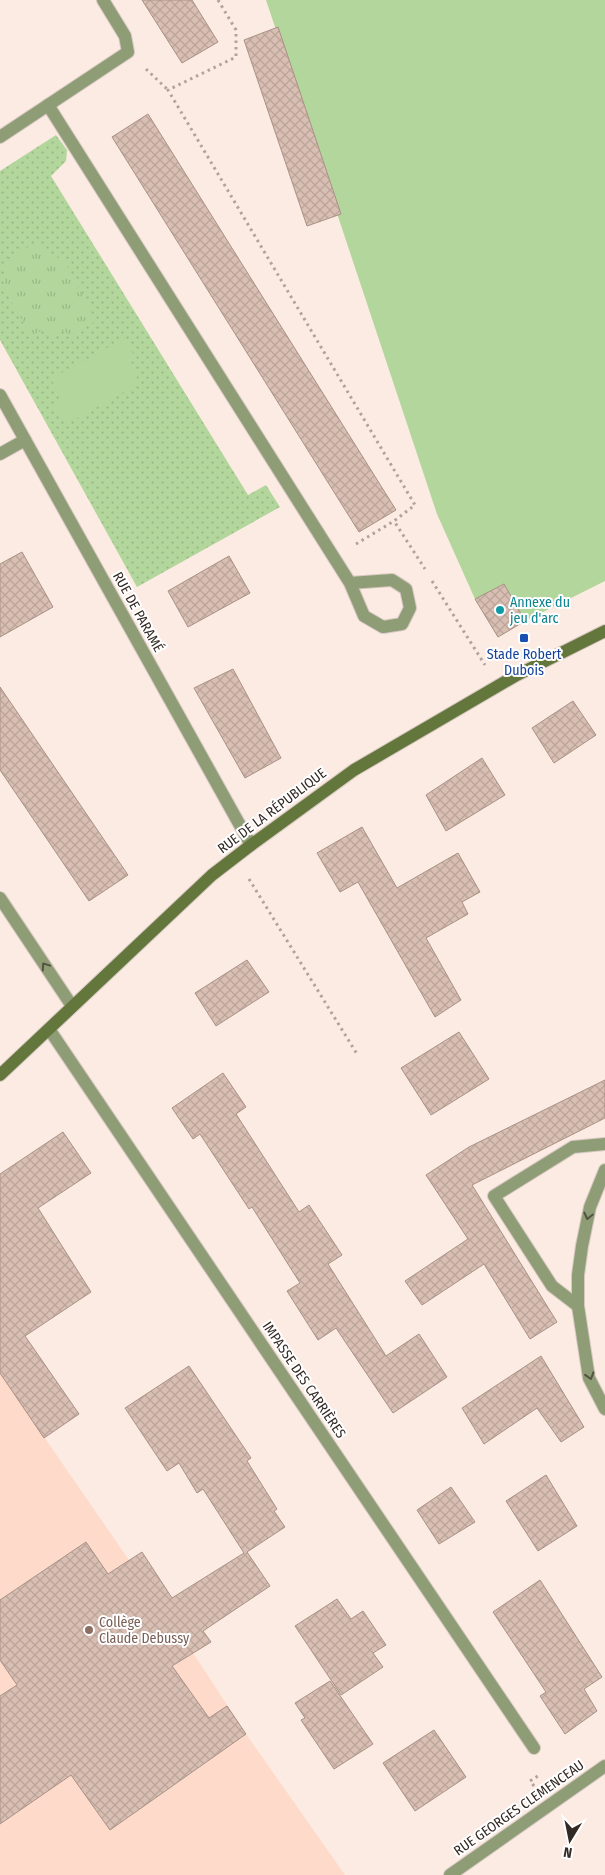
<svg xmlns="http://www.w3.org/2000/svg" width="605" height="1875" viewBox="0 0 605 1875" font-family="'Fira Sans Condensed',sans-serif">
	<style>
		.built { fill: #fddaca }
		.grass { fill: url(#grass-dots) }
		.park { fill: url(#park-tufts) }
		.pitch { fill: #b2d69b }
		.building { fill: url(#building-cross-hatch); stroke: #a99185 }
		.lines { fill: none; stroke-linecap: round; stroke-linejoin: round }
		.lane-casing { stroke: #d7c8c1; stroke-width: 14 }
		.street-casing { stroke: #d7c8c1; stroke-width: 14 }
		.secondary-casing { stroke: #d7c8c1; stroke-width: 14 }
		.path { stroke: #b1a39c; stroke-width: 3; stroke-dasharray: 2.5 4; stroke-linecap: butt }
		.lane { stroke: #8f9d76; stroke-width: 12 }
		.street { stroke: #8f9d76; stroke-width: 12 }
		.secondary { stroke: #63763b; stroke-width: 12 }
		.oneway { stroke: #535241 }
		.culture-dot { fill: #0f9aa8; stroke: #fff; stroke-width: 2 }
		.transit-dot { fill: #1a4fb4; stroke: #fff; stroke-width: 2 }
		.education-dot { fill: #8d6e63; stroke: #fff; stroke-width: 2 }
		.labels { text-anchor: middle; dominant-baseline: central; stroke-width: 4; stroke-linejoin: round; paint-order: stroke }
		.culture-label { font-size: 14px; fill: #0d838f; stroke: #fff; text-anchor: start }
		.street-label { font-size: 14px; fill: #332924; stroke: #fff }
		.transit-label { font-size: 14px; fill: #164399; stroke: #fff }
		.education-label { font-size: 14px; fill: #785e54; stroke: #fff; text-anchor: start }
	</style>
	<defs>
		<pattern id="grass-dots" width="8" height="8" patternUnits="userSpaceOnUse" patternTransform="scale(1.25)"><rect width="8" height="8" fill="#b2d69b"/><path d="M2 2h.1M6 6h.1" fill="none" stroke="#9ab885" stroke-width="1.8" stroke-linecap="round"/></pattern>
		<pattern id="park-tufts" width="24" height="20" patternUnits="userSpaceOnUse" patternTransform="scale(1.25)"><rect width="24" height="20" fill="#b2d69b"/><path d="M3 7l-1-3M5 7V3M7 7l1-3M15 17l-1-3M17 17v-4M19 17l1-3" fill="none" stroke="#9ab885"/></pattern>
		<pattern id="building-cross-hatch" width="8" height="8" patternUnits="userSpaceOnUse" patternTransform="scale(1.25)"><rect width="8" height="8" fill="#d9bfb3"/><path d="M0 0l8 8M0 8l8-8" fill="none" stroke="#bba49a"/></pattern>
	</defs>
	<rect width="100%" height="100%" fill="#fbebe3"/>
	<path class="built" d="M 0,1373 L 193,1653 L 246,1734 L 345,1875 L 0,1875 Z"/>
	<path class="grass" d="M 56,135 L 67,150 L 66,161 L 51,176 L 248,495 L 266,485 L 280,507 L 137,587 L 0,340 L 0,171 Z"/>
	<path class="park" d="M 34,244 L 65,262 L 96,321 L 68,336 L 65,330 L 51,338 L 46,328 L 31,336 L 5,290 L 6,259 Z"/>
	<g class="pitch">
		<path d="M 266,0 L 605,0 L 605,581 L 525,621 L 498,637 L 475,599 L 437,514 Z"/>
		<path d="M 125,338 L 136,359 L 129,364 L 140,383 L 65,425 L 54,404 L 62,399 L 51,379 Z"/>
	</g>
	<g class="building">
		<path d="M 142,0 L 192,0 L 218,42 L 182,63 Z"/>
		<path d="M 278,27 L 341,214 L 307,226 L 244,40 Z"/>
		<path d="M 148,114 L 396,510 L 359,532 L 112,137 Z"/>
		<path d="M 22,552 L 53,607 L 0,637 L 0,564 Z"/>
		<path d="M 229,556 L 250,593 L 188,627 L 168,591 Z"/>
		<path d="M 504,584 L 525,621 L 498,637 L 475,599 Z"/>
		<path d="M 233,669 L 281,758 L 245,778 L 194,688 Z"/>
		<path d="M 0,687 L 128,875 L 89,901 L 0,770 Z"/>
		<path d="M 573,701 L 596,735 L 554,763 L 532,728 Z"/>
		<path d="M 482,758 L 505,795 L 446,831 L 426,795 Z"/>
		<path d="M 362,827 L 397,888 L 458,853 L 480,892 L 462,902 L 468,914 L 426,938 L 461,1000 L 435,1017 L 358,882 L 340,892 L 317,853 Z"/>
		<path d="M 247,960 L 269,992 L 216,1026 L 195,993 Z"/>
		<path d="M 459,1032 L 489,1079 L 431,1115 L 401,1068 Z"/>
		<path d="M 223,1073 L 246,1107 L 236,1114 L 299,1212 L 309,1205 L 342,1255 L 328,1264 L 386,1356 L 419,1334 L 447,1377 L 393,1413 L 336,1328 L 318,1340 L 287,1291 L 300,1283 L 252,1207 L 249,1209 L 200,1134 L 193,1139 L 172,1108 Z"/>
		<path d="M 605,1080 L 605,1118 L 472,1185 L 557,1322 L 530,1339 L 484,1264 L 422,1305 L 405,1281 L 468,1239 L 426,1175 L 469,1147 Z"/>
		<path d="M 63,1132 L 91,1173 L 38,1208 L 91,1292 L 25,1336 L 79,1414 L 44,1438 L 0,1373 L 0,1174 Z"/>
		<path d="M 541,1356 L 584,1427 L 561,1442 L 537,1408 L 484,1444 L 462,1408 Z"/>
		<path d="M 189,1366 L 251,1458 L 247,1461 L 277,1509 L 274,1511 L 285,1527 L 247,1552 L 270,1586 L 203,1631 L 211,1642 L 172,1666 L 209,1718 L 227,1706 L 246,1734 L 110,1830 L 71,1775 L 0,1824 L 0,1696 L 17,1685 L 0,1660 L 0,1600 L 86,1542 L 108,1574 L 142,1552 L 172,1598 L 244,1553 L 203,1489 L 197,1493 L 179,1463 L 167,1471 L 125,1408 Z"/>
		<path d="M 546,1475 L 577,1526 L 538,1551 L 506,1501 Z"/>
		<path d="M 451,1487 L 475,1522 L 439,1544 L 417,1510 Z"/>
		<path d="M 540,1580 L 602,1677 L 584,1689 L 597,1711 L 565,1734 L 540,1696 L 546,1692 L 493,1612 Z"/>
		<path d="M 337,1599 L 351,1619 L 363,1611 L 386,1645 L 373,1653 L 383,1667 L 341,1695 L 295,1626 Z"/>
		<path d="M 330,1681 L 373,1744 L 334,1769 L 301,1720 L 305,1718 L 295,1703 Z"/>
		<path d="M 434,1730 L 466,1777 L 415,1811 L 383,1763 Z"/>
	</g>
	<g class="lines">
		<defs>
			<g id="lane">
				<path d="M 48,105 L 350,583 L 364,616 L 383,627 L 402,624 L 410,608 L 406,589 L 392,580 L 350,583"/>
				<path d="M 0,137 L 128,52 L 125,36 L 103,0"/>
				<path d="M 578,1306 L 552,1286 L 494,1196 L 573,1147 L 605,1144"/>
			</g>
			<g id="street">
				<path d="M 0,395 L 251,845"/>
				<path d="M 0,454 L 25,440"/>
				<path d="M 0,898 L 72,1006"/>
				<path d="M 49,1029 L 534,1748"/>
				<path d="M 605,1170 L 590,1207 L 582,1246 L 578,1275 L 578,1306 L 589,1378 L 605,1409"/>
				<path d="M 450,1875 L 605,1766"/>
			</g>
			<path id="secondary" d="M 0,1075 L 212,875 L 251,845 L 354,770 L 515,676 L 605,631"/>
		</defs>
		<use href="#lane" class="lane-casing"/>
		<use href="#street" class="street-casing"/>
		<use href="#secondary" class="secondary-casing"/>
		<g class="path">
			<path d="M 218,0 L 236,30 L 236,57 L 168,90 L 415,505 L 394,521 L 425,569"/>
			<path d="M 146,69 L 168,90"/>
			<path d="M 356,544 L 394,521"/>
			<path d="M 432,581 L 485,665"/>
			<path d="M 249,879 L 357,1054"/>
			<path d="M 534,1786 L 530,1781 L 541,1774"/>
		</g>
		<use href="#lane" class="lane"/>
		<use href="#street" class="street"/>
		<use href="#secondary" class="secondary"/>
	</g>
	<defs><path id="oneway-chevron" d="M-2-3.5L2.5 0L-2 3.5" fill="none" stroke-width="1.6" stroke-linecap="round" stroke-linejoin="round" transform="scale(1.25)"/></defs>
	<g class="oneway">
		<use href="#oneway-chevron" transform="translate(45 966) rotate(-124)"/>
		<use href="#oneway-chevron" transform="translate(588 1216) rotate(103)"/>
		<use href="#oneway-chevron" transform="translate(590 1376) rotate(73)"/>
	</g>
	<circle class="culture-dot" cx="500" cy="610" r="5"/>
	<rect class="transit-dot" x="519" y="633" width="10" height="10" rx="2.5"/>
	<circle class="education-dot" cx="89" cy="1630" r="5"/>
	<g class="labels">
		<g class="culture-label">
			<text x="510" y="602">Annexe du<tspan x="510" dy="16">jeu d'arc</tspan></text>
		</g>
		<g class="street-label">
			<text transform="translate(138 612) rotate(61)">RUE DE PARAMÉ</text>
			<text transform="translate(272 811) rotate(-37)">RUE DE LA RÉPUBLIQUE</text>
			<text transform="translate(304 1380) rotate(56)">IMPASSE DES CARRIÈRES</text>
			<text transform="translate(519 1808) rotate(-35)">RUE GEORGES CLEMENCEAU</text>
		</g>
		<g class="transit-label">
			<text x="524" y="654">Stade Robert<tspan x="524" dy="16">Dubois</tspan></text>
		</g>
		<g class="education-label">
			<text x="99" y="1622">Collège<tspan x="99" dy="16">Claude Debussy</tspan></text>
		</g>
	</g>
	<g transform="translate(570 1840) rotate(190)" stroke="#ffffff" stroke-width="4" paint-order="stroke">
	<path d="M0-4L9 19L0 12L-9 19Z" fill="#332924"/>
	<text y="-8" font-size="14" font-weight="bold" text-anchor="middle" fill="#332924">N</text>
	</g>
</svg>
